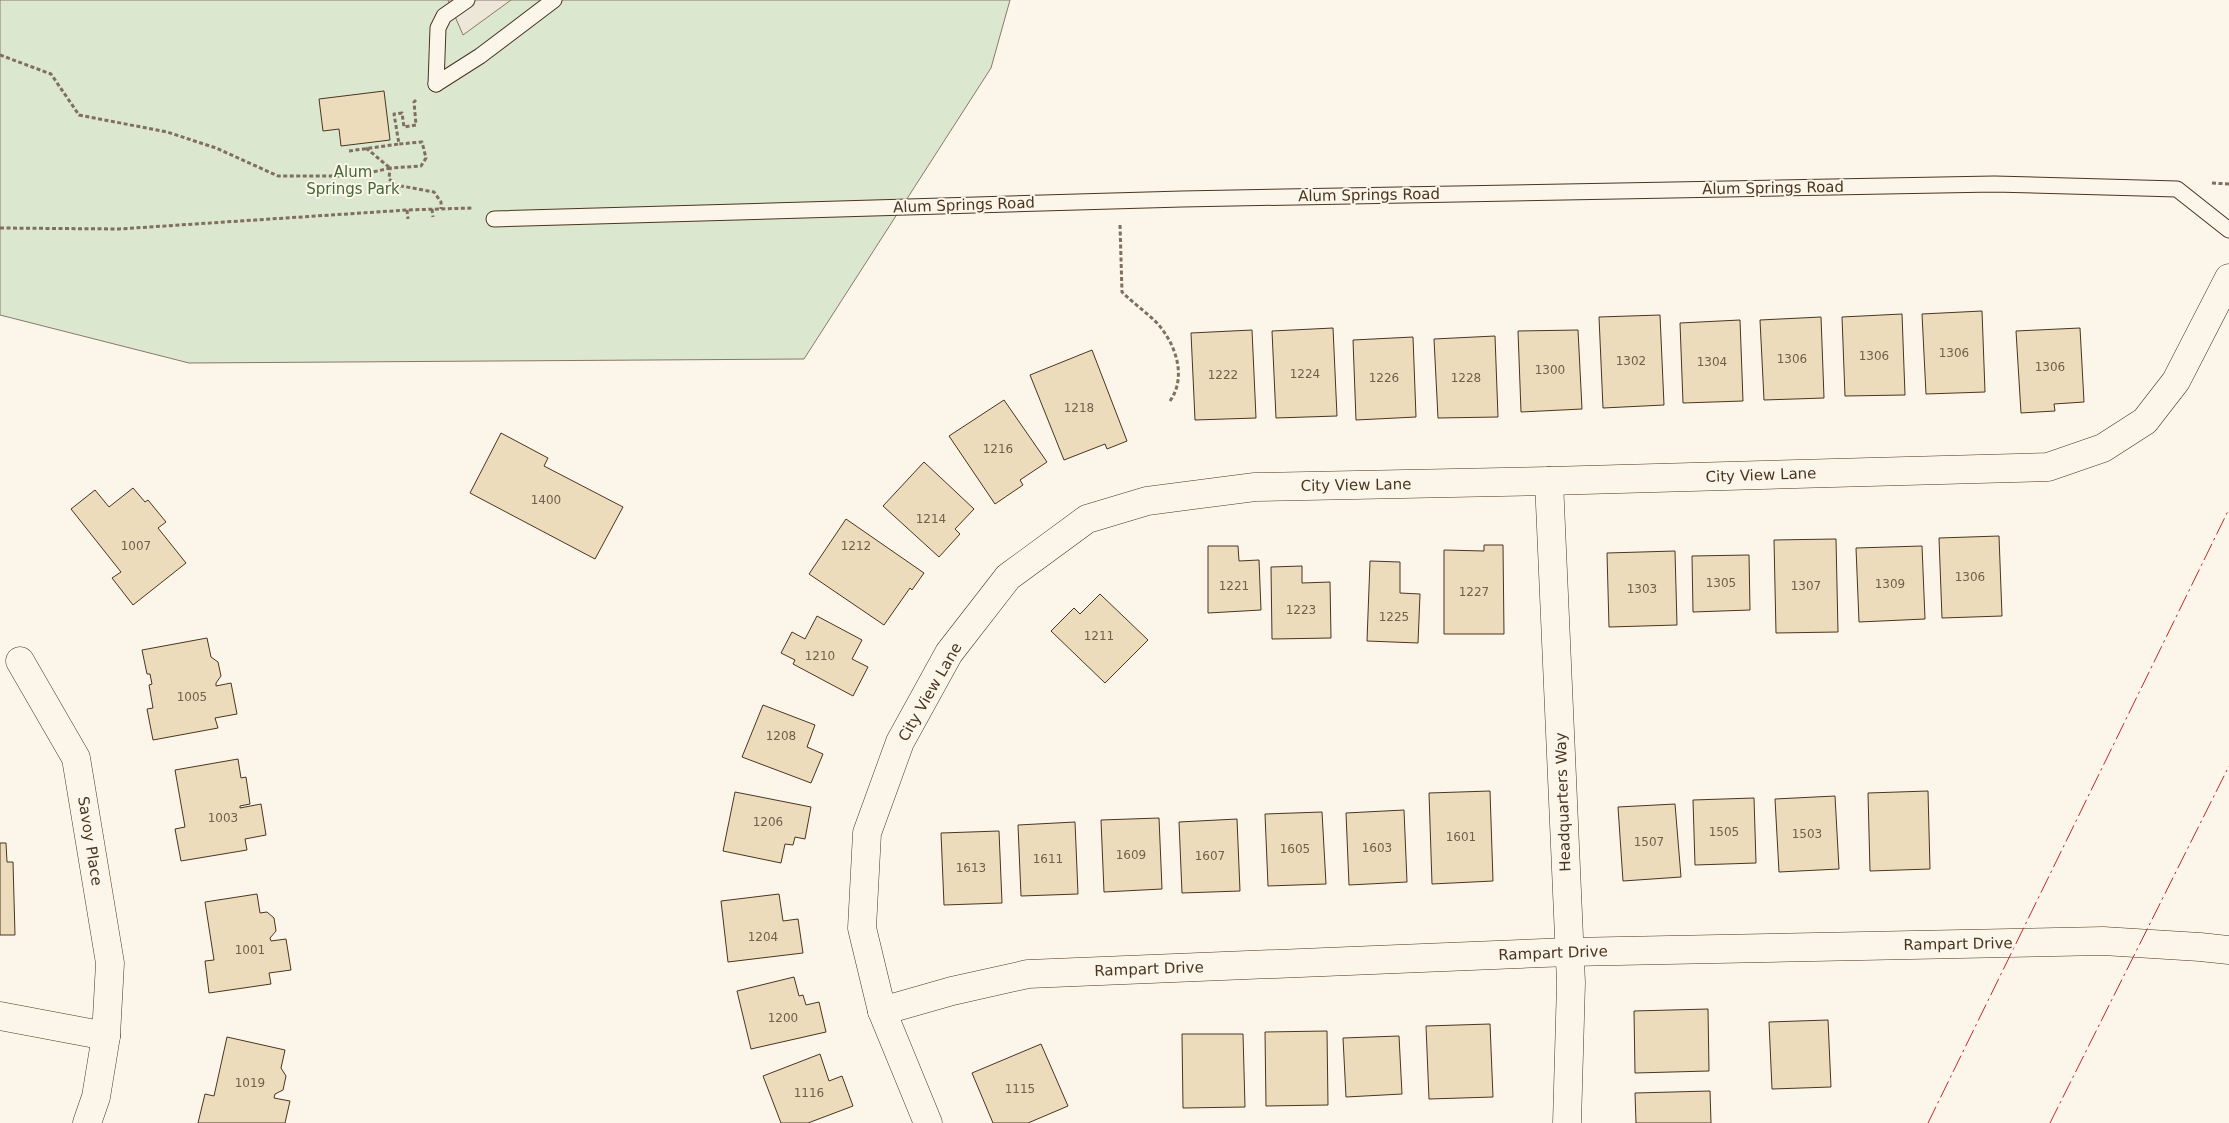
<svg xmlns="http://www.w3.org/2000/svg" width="2229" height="1123" viewBox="0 0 2229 1123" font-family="'DejaVu Sans',sans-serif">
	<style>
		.green { fill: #dce7d0; stroke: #887966 }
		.parking { fill: #ede7d9; stroke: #887966 }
		.building { fill: #ecdcbc; stroke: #4a3520 }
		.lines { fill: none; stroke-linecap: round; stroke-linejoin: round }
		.lane-casing { stroke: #4a3520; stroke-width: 17 }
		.street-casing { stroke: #4a3520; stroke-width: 29 }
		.path { stroke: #7f6f5c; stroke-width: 3; stroke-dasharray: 4 2.5; stroke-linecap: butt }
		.lane { stroke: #fbf6e9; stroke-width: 15 }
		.street { stroke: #fbf6e9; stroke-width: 28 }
		.power { stroke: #c62828; stroke-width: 1; stroke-dasharray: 18 4 2.5 4; stroke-linecap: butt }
		.labels { text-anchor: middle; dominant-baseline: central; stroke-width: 4; stroke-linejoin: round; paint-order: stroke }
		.number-label { font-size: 12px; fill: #725f47 }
		.park-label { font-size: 15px; fill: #436837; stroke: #fbf6e9 }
		.street-label { font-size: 15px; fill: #4a3520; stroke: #fbf6e9 }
	</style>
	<rect width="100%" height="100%" fill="#fbf6e9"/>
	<path class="green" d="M 0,0 L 1010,0 L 991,68 L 804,359 L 189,363 L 0,315 Z"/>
	<path class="parking" d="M 448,0 L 511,0 L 463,35 Z"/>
	<g class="building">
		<path d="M 384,91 L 390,140 L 341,146 L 339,129 L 323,131 L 319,99 Z"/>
		<path d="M 1982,311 L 1985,392 L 1926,394 L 1922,314 Z"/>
		<path d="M 1902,314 L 1905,395 L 1845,396 L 1842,317 Z"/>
		<path d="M 1660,315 L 1664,405 L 1603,408 L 1599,317 Z"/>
		<path d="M 1821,317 L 1824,398 L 1764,400 L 1760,320 Z"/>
		<path d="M 1740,320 L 1743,401 L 1683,403 L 1680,323 Z"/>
		<path d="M 1333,328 L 1337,416 L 1276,418 L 1272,331 Z"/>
		<path d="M 2080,328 L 2084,402 L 2054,404 L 2055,411 L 2021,413 L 2016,331 Z"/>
		<path d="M 1252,330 L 1256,418 L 1195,420 L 1191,333 Z"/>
		<path d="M 1578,330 L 1582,409 L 1521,412 L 1518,331 Z"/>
		<path d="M 1495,336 L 1498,417 L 1438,418 L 1434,339 Z"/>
		<path d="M 1413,337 L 1416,417 L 1356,420 L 1353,340 Z"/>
		<path d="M 1092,350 L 1127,441 L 1107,449 L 1105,444 L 1064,460 L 1030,375 Z"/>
		<path d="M 1004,400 L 1047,462 L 1020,480 L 1023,485 L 995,504 L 949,436 Z"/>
		<path d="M 501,433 L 548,458 L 544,466 L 623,507 L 595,559 L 470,493 Z"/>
		<path d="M 924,462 L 974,509 L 955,529 L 960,534 L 939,557 L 883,506 Z"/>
		<path d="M 133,488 L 145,502 L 148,500 L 166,522 L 158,528 L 186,563 L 133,605 L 112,578 L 121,572 L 71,509 L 95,490 L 109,507 Z"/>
		<path d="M 846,519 L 924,573 L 912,590 L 910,588 L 884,625 L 809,574 Z"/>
		<path d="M 1999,536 L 2002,616 L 1942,618 L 1939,538 Z"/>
		<path d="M 1836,539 L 1838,632 L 1776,633 L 1774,540 Z"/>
		<path d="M 1484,545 L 1503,545 L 1504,634 L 1444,634 L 1444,550 L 1484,551 Z"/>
		<path d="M 1208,546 L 1238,546 L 1239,561 L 1259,560 L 1261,610 L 1208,613 Z"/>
		<path d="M 1922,546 L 1925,619 L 1859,622 L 1856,548 Z"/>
		<path d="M 1675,551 L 1677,625 L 1609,627 L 1607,553 Z"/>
		<path d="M 1749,555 L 1750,610 L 1693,612 L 1692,556 Z"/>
		<path d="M 1370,561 L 1400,562 L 1400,593 L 1420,594 L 1418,643 L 1367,641 Z"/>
		<path d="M 1302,566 L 1302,583 L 1330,582 L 1331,638 L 1272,639 L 1271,567 Z"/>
		<path d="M 1100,594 L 1148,640 L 1105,683 L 1051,631 L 1074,608 L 1080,614 Z"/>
		<path d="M 817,616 L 862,640 L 852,659 L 868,667 L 853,696 L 793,664 L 795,660 L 781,653 L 792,632 L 805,639 Z"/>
		<path d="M 207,638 L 211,657 L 218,662 L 221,676 L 216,683 L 216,686 L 231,683 L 237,714 L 215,718 L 218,728 L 153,740 L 147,709 L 153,708 L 149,685 L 152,684 L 150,674 L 147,674 L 142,650 Z"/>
		<path d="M 763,705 L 815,725 L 807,747 L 823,754 L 811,783 L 742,757 Z"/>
		<path d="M 238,759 L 241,778 L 246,777 L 250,804 L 240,806 L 240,808 L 261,804 L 266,835 L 245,839 L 247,850 L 181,861 L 175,829 L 185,827 L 175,770 Z"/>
		<path d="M 1490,791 L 1493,881 L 1432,884 L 1429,793 Z"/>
		<path d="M 1928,791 L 1930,869 L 1870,871 L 1868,793 Z"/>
		<path d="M 735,792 L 811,807 L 805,839 L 795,837 L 793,845 L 785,844 L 781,863 L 723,851 Z"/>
		<path d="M 1835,796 L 1839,869 L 1779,872 L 1775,799 Z"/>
		<path d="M 1754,798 L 1756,863 L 1695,865 L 1693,800 Z"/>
		<path d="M 1675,804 L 1681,877 L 1623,881 L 1618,807 Z"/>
		<path d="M 1404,810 L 1407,882 L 1349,885 L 1346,813 Z"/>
		<path d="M 1322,812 L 1326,884 L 1268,886 L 1265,814 Z"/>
		<path d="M 1159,818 L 1162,889 L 1104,892 L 1101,820 Z"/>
		<path d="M 1237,819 L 1240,891 L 1182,893 L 1179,822 Z"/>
		<path d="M 1075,822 L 1078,894 L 1021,896 L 1018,825 Z"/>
		<path d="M 999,831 L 1002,903 L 944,905 L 941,833 Z"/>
		<path d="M 0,843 L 6,843 L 7,862 L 13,862 L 15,935 L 0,935 Z"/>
		<path d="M 257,894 L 260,913 L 267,912 L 274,918 L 276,931 L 270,938 L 271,941 L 286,939 L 291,970 L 269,973 L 271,984 L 209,993 L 205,961 L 214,960 L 205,902 Z"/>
		<path d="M 779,894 L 783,921 L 798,919 L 803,953 L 728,962 L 721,901 Z"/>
		<path d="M 794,977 L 799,996 L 803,995 L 806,1005 L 819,1002 L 826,1032 L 751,1049 L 737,991 Z"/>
		<path d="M 1708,1009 L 1709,1071 L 1635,1073 L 1634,1011 Z"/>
		<path d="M 1828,1020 L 1831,1087 L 1772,1089 L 1769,1022 Z"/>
		<path d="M 1490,1024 L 1493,1097 L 1429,1099 L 1426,1026 Z"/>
		<path d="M 1327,1031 L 1328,1105 L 1266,1106 L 1265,1032 Z"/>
		<path d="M 1182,1034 L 1243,1034 L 1245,1107 L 1183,1108 Z"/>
		<path d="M 1399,1036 L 1402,1094 L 1346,1097 L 1343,1038 Z"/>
		<path d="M 227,1037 L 285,1050 L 281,1068 L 286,1076 L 283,1090 L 275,1094 L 274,1098 L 290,1101 L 285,1123 L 198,1123 L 205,1094 L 214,1096 Z"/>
		<path d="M 1041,1044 L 1068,1106 L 1028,1123 L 993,1123 L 972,1073 Z"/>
		<path d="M 820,1054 L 829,1081 L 842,1076 L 853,1106 L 808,1123 L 781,1123 L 763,1076 Z"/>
		<path d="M 1710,1091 L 1711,1123 L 1636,1123 L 1635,1093 Z"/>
	</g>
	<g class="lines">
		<defs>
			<g id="lane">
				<path d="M 436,84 L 480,56 L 554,0"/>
				<path d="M 436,84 L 438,28 L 444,16 L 467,0"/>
				<path d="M 494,219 L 1182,199 L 1994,184 L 2177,189 L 2229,230"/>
			</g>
			<g id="street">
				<path d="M 1549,481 L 1571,983 L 1567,1123"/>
				<path d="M 20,661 L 76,758 L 110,963 L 106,1036 L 96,1097 L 87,1123"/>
				<path d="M 882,1011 L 952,991 L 1028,974 L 1569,952 L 2103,941 L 2200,947 L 2229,950"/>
				<path d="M 0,1016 L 106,1036"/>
				<path d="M 928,1123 L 882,1011 L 862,928 L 867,833 L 900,742 L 949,653 L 1008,577 L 1087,519 L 1147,501 L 1255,487 L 1549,481 L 2048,467 L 2103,448 L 2145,421 L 2176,381 L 2229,278"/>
			</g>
		</defs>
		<use href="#lane" class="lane-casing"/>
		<use href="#street" class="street-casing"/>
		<g class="path">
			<path d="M 0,55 L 51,74 L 79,115 L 167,132 L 216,148 L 278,176 L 356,176 L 390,168"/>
			<path d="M 416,100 L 414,102 L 416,125 L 404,127 L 402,113 L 394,114 L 399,144 L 422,142 L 426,158 L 421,166 L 390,168 L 389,179 L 396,185 L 434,192 L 441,202 L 441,209"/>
			<path d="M 366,148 L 390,168"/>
			<path d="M 349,151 L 399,144"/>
			<path d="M 2212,183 L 2229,184"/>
			<path d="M 432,209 L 433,217"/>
			<path d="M 407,210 L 408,219"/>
			<path d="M 1120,225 L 1122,292 C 1133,303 1146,312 1157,323 C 1176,344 1187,377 1170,401"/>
			<path d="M 0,228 L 119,229 L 407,210 L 472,208"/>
		</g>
		<use href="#lane" class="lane"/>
		<use href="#street" class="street"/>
		<g class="power">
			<path d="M 1928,1123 L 2229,509"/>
			<path d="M 2050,1123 L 2229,766"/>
		</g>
	</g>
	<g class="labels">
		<g class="number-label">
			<text x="1954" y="353">1306</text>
			<text x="1874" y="356">1306</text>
			<text x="1792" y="359">1306</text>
			<text x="1631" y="361">1302</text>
			<text x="1712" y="362">1304</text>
			<text x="2050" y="367">1306</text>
			<text x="1550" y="370">1300</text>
			<text x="1305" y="374">1224</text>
			<text x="1223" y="375">1222</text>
			<text x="1384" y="378">1226</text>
			<text x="1466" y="378">1228</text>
			<text x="1079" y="408">1218</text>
			<text x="998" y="449">1216</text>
			<text x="546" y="500">1400</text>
			<text x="931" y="519">1214</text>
			<text x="136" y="546">1007</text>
			<text x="856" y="546">1212</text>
			<text x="1970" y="577">1306</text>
			<text x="1721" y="583">1305</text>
			<text x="1890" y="584">1309</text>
			<text x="1234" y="586">1221</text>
			<text x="1806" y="586">1307</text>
			<text x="1642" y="589">1303</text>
			<text x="1474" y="592">1227</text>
			<text x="1301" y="610">1223</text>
			<text x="1394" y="617">1225</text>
			<text x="1099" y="636">1211</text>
			<text x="820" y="656">1210</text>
			<text x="192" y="697">1005</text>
			<text x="781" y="736">1208</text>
			<text x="223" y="818">1003</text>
			<text x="768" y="822">1206</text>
			<text x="1724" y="832">1505</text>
			<text x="1807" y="834">1503</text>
			<text x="1461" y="837">1601</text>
			<text x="1649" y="842">1507</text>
			<text x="1377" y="848">1603</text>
			<text x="1295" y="849">1605</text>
			<text x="1131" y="855">1609</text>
			<text x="1210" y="856">1607</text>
			<text x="1048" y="859">1611</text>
			<text x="971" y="868">1613</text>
			<text x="763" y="937">1204</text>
			<text x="250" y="950">1001</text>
			<text x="783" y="1018">1200</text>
			<text x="250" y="1083">1019</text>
			<text x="1020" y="1089">1115</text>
			<text x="809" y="1093">1116</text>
		</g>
		<g class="park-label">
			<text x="353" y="172">Alum<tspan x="353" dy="17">Springs Park</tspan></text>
		</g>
		<g class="street-label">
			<text transform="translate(1773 188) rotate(-1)">Alum Springs Road</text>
			<text transform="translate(1369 195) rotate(-1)">Alum Springs Road</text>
			<text transform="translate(964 205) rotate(-2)">Alum Springs Road</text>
			<text transform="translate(1761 475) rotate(-2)">City View Lane</text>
			<text transform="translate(1356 485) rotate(-1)">City View Lane</text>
			<text transform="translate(930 692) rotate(-60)">City View Lane</text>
			<text transform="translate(1563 802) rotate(-92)">Headquarters Way</text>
			<text transform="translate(90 841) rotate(81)">Savoy Place</text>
			<text transform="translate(1958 944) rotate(-1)">Rampart Drive</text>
			<text transform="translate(1553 953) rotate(-2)">Rampart Drive</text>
			<text transform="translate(1149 969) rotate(-2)">Rampart Drive</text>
		</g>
	</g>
</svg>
